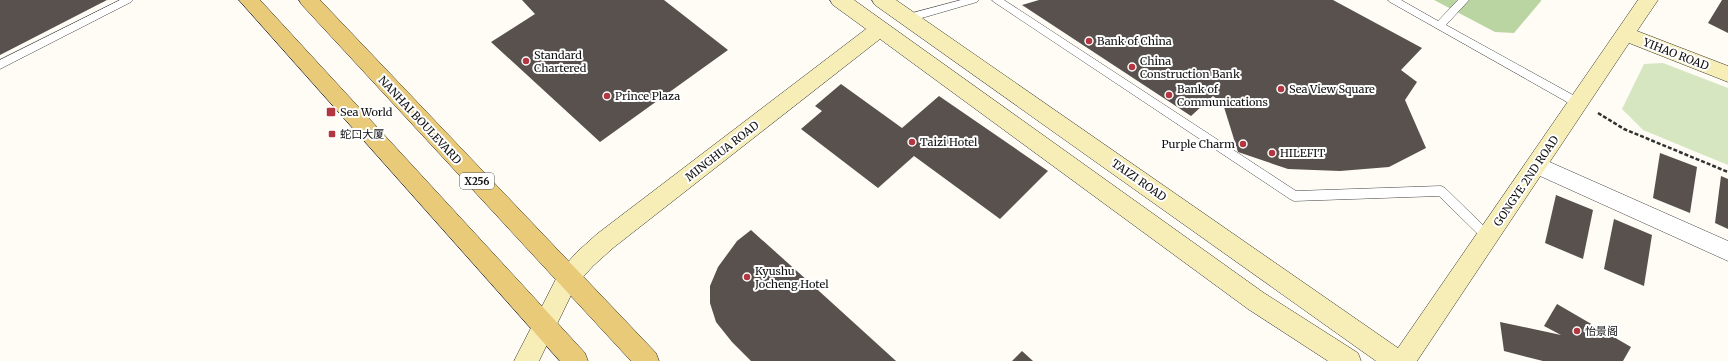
<svg xmlns="http://www.w3.org/2000/svg" width="1728" height="361" viewBox="0 0 1728 361" font-family="Merriweather,'Noto Sans SC',serif">
	<style>
		.green { fill: #d5e6c1 }
		.forest { fill: #bad5a2 }
		.building { fill: #58514e }
		.lines { fill: none; stroke-linecap: round; stroke-linejoin: round }
		.lane-casing { stroke: #434343; stroke-width: 1 }
		.street-casing { stroke: #434343; stroke-width: 1 }
		.secondary-casing { stroke: #323232; stroke-width: 1 }
		.primary-casing { stroke: #212121; stroke-width: 1 }
		.path { stroke: #323232; stroke-width: 2.5; stroke-dasharray: 4 2; stroke-linecap: butt }
		.lane { fill: #fff; fill-rule: evenodd }
		.street { fill: #fff; fill-rule: evenodd }
		.secondary { fill: #f6edb7; fill-rule: evenodd }
		.primary { fill: #e9ca79; fill-rule: evenodd }
		.poi-dot { fill: #b23741; stroke: #fff; stroke-width: 1.5 }
		.labels { text-anchor: middle; dominant-baseline: central; stroke-width: 4; stroke-linejoin: round; paint-order: stroke }
		.shield { fill: #fff; stroke: #585858; stroke-width: 1 }
		.shield-label { font-size: 10px; font-weight: bold; fill: #101010 }
		.poi-label { font-size: 11px; fill: #101010; stroke: #fff; text-anchor: start }
		.street-label { font-size: 11px; fill: #101010; stroke: #fff }
	</style>
	<rect width="100%" height="100%" fill="#fefcf5"/>
	<path class="green" d="M 1663,63 L 1728,88 L 1728,165 L 1643,130 L 1622,109 L 1644,64 Z"/>
	<path class="forest" d="M 1434,0 L 1541,0 L 1541,1 L 1514,33 L 1495,32 Z"/>
	<g class="building">
		<path d="M 0,0 L 107,0 L 0,55 Z"/>
		<path d="M 522,0 L 664,0 L 728,50 L 600,142 L 491,42 L 535,14 Z"/>
		<path d="M 1039,0 L 1333,0 L 1422,48 L 1401,70 L 1417,82 L 1405,100 L 1426,148 L 1389,167 L 1340,171 L 1288,169 L 1238,152 L 1223,104 L 1213,96 L 1191,116 L 1022,5 Z"/>
		<path d="M 1722,0 L 1728,0 L 1728,33 L 1708,23 Z"/>
		<path d="M 841,84 L 902,128 L 939,96 L 1048,171 L 1000,219 L 914,156 L 878,188 L 801,129 L 822,111 L 815,106 Z"/>
		<path d="M 1660,153 L 1697,167 L 1690,213 L 1653,198 Z"/>
		<path d="M 1721,176 L 1728,179 L 1728,229 L 1715,223 Z"/>
		<path d="M 1556,195 L 1593,210 L 1583,259 L 1545,243 Z"/>
		<path d="M 1614,219 L 1652,235 L 1644,286 L 1604,269 Z"/>
		<path d="M 751,230 L 808,281 L 896,361 L 751,361 L 732,342 L 716,322 L 710,303 L 710,286 L 718,267 L 737,241 Z"/>
		<path d="M 1557,304 L 1631,347 L 1623,361 L 1543,361 L 1504,351 L 1500,322 L 1561,335 L 1544,326 Z"/>
		<path d="M 1022,351 L 1033,361 L 1012,361 Z"/>
	</g>
	<g class="lines">
		<defs>
			<g id="lane">
				<path d="M 120,0 L 133,0 L 131,2 L 0,69 L 0,60 Z"/>
				<path d="M 961,0 L 979,0 L 977,2 L 908,22 L 903,18 L 905,15 Z"/>
				<path d="M 992,0 L 1004,0 L 1296,191 L 1441,186 L 1445,188 L 1492,234 L 1494,237 L 1492,240 L 1488,242 L 1484,240 L 1439,196 L 1294,201 L 1290,199 L 994,2 Z"/>
				<path d="M 1388,0 L 1401,0 L 1438,21 L 1458,0 L 1469,0 L 1446,25 L 1582,100 L 1583,103 L 1582,106 L 1574,106 L 1390,2 Z"/>
			</g>
			<path id="street" d="M 1536,156 L 1728,241 L 1728,261 L 1529,171 L 1526,165 L 1529,159 Z"/>
			<g id="secondary">
				<path d="M 830,0 L 854,0 L 1264,293 L 1358,353 L 1361,361 L 1328,361 L 1248,309 L 880,39 L 613,248 L 593,266 L 576,285 L 539,361 L 514,361 L 560,271 L 577,252 L 597,234 L 866,29 L 833,5 Z"/>
				<path d="M 872,0 L 896,0 L 1398,348 L 1638,0 L 1658,0 L 1637,31 L 1728,66 L 1728,82 L 1629,43 L 1417,361 L 1376,361 L 875,5 Z"/>
			</g>
			<g id="primary">
				<path d="M 239,0 L 260,0 L 585,353 L 588,361 L 560,361 Z"/>
				<path d="M 299,0 L 320,0 L 656,353 L 659,361 L 631,361 L 302,5 Z"/>
			</g>
		</defs>
		<use href="#lane" class="lane-casing"/>
		<use href="#street" class="street-casing"/>
		<use href="#secondary" class="secondary-casing"/>
		<use href="#primary" class="primary-casing"/>
		<path class="path" d="M 1598,113 L 1624,129 L 1728,172"/>
		<use href="#lane" class="lane"/>
		<use href="#street" class="street"/>
		<use href="#secondary" class="secondary"/>
		<use href="#primary" class="primary"/>
	</g>
	<g class="poi-dot">
		<circle cx="1089" cy="41" r="4"/>
		<circle cx="526" cy="61" r="4"/>
		<circle cx="1132" cy="67" r="4"/>
		<circle cx="1281" cy="89" r="4"/>
		<circle cx="1169" cy="95" r="4"/>
		<circle cx="607" cy="96" r="4"/>
		<rect x="326" y="107" width="10" height="10" rx="2"/>
		<rect x="328" y="130" width="8" height="8" rx="2"/>
		<circle cx="912" cy="142" r="4"/>
		<circle cx="1243" cy="144" r="4"/>
		<circle cx="1272" cy="153" r="4"/>
		<circle cx="747" cy="277" r="4"/>
		<circle cx="1577" cy="331" r="4"/>
	</g>
	<g class="labels">
		<rect class="shield" x="460" y="173" width="34" height="16" rx="3"/>
		<g class="shield-label">
			<text x="477" y="181">X256</text>
		</g>
		<g class="poi-label">
			<text x="1097" y="41">Bank of China</text>
			<text x="534" y="55">Standard<tspan x="534" dy="13">Chartered</tspan></text>
			<text x="1140" y="61">China<tspan x="1140" dy="13">Construction Bank</tspan></text>
			<text x="1177" y="89">Bank of<tspan x="1177" dy="13">Communications</tspan></text>
			<text x="1289" y="89">Sea View Square</text>
			<text x="615" y="96">Prince Plaza</text>
			<text x="340" y="112">Sea World</text>
			<text x="340" y="134">蛇口大厦</text>
			<text x="920" y="142">Taizi Hotel</text>
			<text x="1235" y="144" text-anchor="end">Purple Charm</text>
			<text x="1280" y="153">HILEFIT</text>
			<text x="755" y="271">Kyushu<tspan x="755" dy="13">Jocheng Hotel</tspan></text>
			<text x="1585" y="331">怡景阁</text>
		</g>
		<g class="street-label">
			<text transform="translate(1676 54) rotate(21)">YIHAO ROAD</text>
			<text transform="translate(420 120) rotate(47)">NANHAI BOULEVARD</text>
			<text transform="translate(722 151) rotate(-38)">MINGHUA ROAD</text>
			<text transform="translate(1139 180) rotate(35)">TAIZI ROAD</text>
			<text transform="translate(1526 181) rotate(-56)">GONGYE 2ND ROAD</text>
		</g>
	</g>
</svg>
